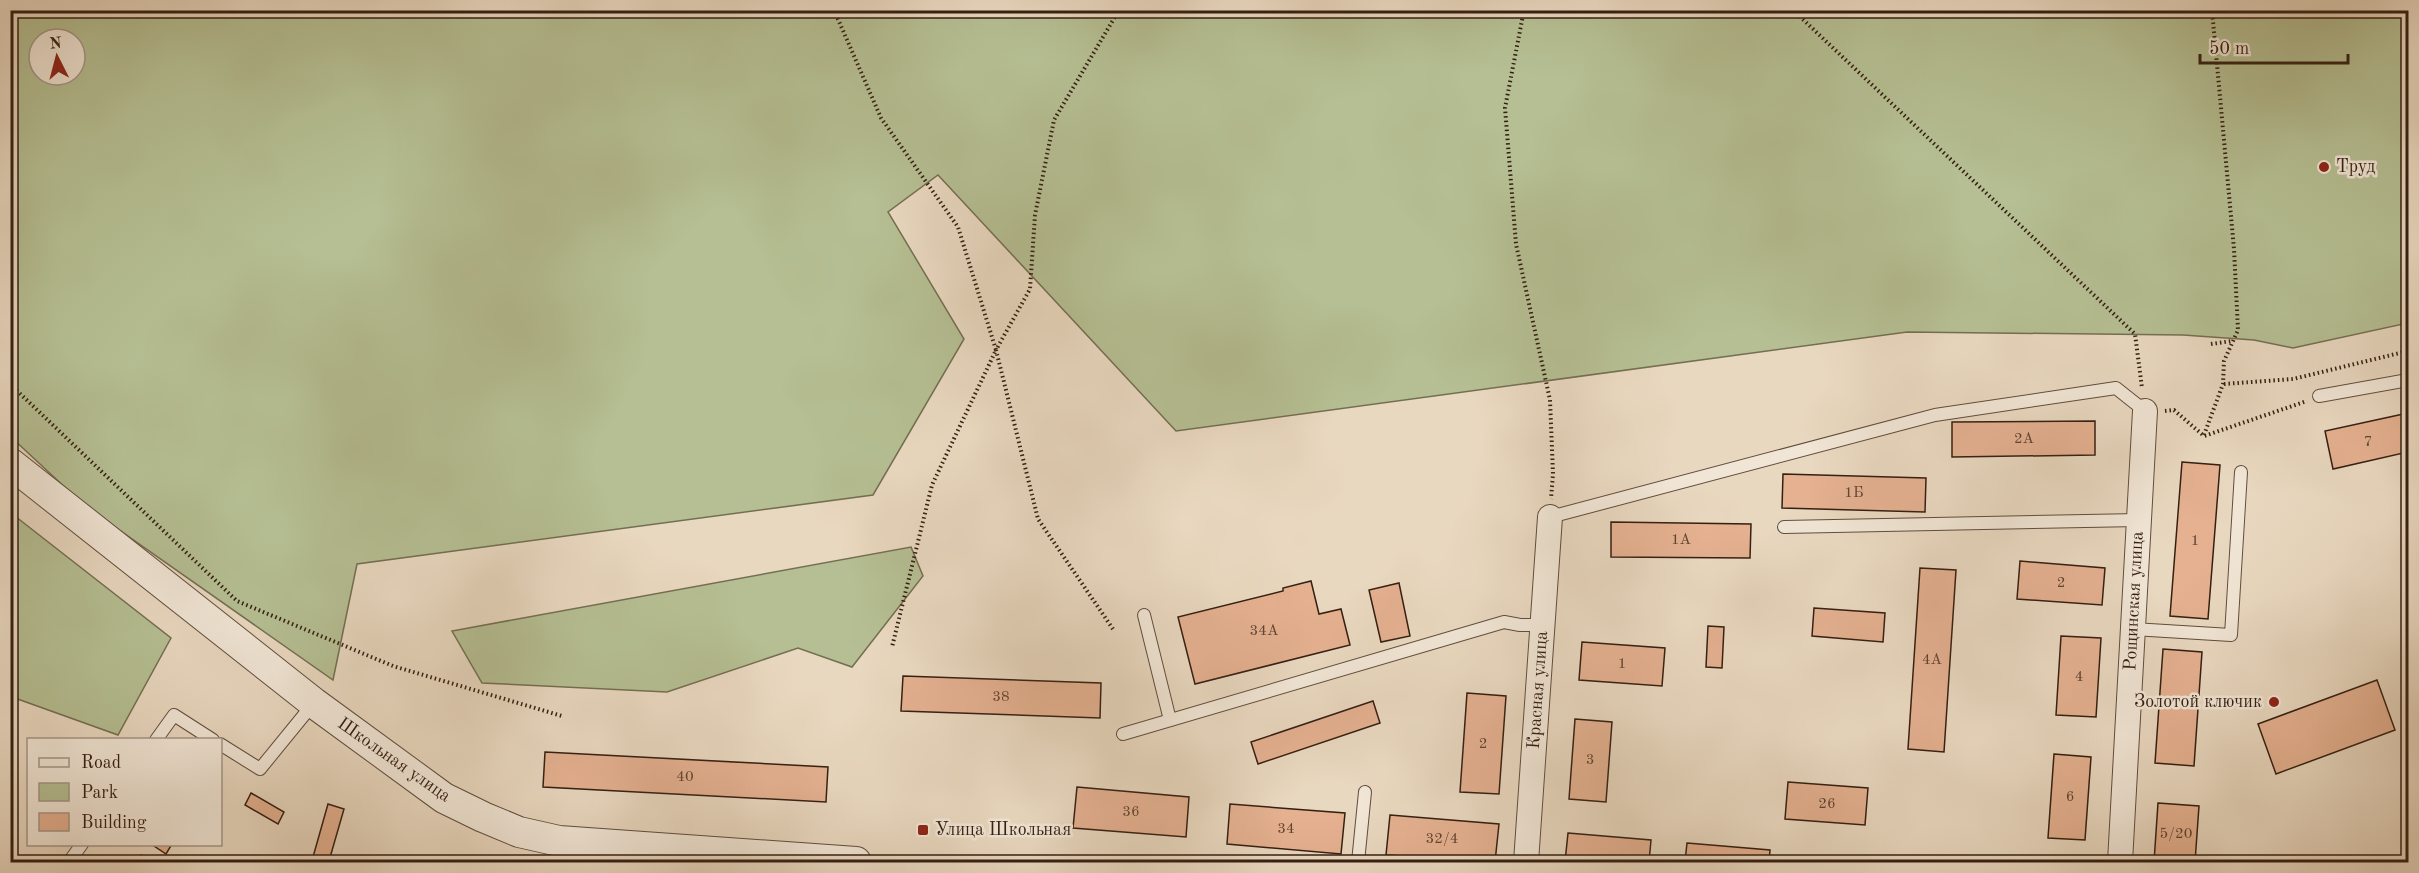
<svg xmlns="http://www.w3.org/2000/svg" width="2419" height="873" viewBox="0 0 2419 873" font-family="'Old Standard TT',serif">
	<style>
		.green { fill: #b5bf93; stroke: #746f52; stroke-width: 1.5; fill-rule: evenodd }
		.building { fill: #e5b191; stroke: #341f12; stroke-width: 1.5 }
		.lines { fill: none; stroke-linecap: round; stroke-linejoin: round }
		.service-casing { stroke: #614d3e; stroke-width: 14 }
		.minor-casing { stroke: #614d3e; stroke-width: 26 }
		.tertiary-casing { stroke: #614d3e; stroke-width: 32 }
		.path { stroke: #341f12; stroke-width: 4; stroke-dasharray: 1.5 3; stroke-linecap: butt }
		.service { stroke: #f1e6d6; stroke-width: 12 }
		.minor { stroke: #f1e6d6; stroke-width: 24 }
		.tertiary { stroke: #f1e6d6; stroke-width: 30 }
		.poi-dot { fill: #8f2418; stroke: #f1e6d6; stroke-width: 2 }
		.labels { text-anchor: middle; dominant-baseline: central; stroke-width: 5; stroke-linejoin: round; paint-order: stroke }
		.number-label { font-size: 15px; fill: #604432 }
		.poi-label { font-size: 18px; fill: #341f12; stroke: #f1e6d6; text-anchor: start }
		.street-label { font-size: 18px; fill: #341f12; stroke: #f1e6d6 }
	</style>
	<rect width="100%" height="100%" fill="#e9d8c0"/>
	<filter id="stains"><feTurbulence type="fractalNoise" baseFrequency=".00333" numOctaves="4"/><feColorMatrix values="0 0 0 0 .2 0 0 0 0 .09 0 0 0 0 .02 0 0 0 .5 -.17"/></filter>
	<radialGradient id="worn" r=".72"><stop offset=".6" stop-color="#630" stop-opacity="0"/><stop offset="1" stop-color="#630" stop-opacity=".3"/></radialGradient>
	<g class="green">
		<path d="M 10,11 L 2408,11 L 2408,323 L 2293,348 L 2254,340 L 2183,335 L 1907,332 L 1176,431 L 938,175 L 888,212 L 964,339 L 873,495 L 357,564 L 333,680 L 85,506 L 11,437 ZM 39,39 L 75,39 L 75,75 L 39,75 Z"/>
		<path d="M 11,513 L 171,638 L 118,735 L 12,697 L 11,700 Z"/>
		<path d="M 911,547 L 923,576 L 852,667 L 798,648 L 667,692 L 482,683 L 452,631 Z"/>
	</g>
	<g class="building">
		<path d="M 2408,413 L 2408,452 L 2333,469 L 2325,431 Z"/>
		<path d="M 2095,421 L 2095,455 L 1952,457 L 1952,422 Z"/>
		<path d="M 2182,462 L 2220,465 L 2208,619 L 2170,616 Z"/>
		<path d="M 1783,474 L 1926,478 L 1925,512 L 1782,508 Z"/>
		<path d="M 1611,522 L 1751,524 L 1750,558 L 1611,557 Z"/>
		<path d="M 2020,561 L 2105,568 L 2102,605 L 2017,599 Z"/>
		<path d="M 1920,568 L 1956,570 L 1944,752 L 1908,749 Z"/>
		<path d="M 1311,581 L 1319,614 L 1341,609 L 1350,645 L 1195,684 L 1178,617 L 1283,591 L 1283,588 Z"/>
		<path d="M 1399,583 L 1410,636 L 1381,642 L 1369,590 Z"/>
		<path d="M 1814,608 L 1885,613 L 1883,642 L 1812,636 Z"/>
		<path d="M 1708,626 L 1724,627 L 1722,668 L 1706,667 Z"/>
		<path d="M 2061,636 L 2101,638 L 2096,717 L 2056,715 Z"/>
		<path d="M 1582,642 L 1665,648 L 1662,686 L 1579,680 Z"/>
		<path d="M 2163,649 L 2202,652 L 2194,766 L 2155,763 Z"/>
		<path d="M 903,676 L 1101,683 L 1100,718 L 901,711 Z"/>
		<path d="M 2377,680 L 2395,730 L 2276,774 L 2258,724 Z"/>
		<path d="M 1467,693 L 1506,696 L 1499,794 L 1460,792 Z"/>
		<path d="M 1373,701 L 1380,723 L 1258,764 L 1251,742 Z"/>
		<path d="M 1575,719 L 1612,722 L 1606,802 L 1569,799 Z"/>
		<path d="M 545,752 L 828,767 L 826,802 L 543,787 Z"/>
		<path d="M 2054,754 L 2091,757 L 2085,840 L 2048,838 Z"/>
		<path d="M 1788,782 L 1868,788 L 1865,825 L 1785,819 Z"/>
		<path d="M 1077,787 L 1189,797 L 1186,837 L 1073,828 Z"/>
		<path d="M 251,793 L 284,812 L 278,824 L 245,805 Z"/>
		<path d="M 2158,803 L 2199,806 L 2195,862 L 2154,862 Z"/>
		<path d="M 328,804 L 344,809 L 329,861 L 313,857 Z"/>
		<path d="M 1230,804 L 1345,813 L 1341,854 L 1227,844 Z"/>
		<path d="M 1390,815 L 1499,824 L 1495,862 L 1386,855 Z"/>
		<path d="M 1568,833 L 1651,840 L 1649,862 L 1565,862 Z"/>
		<path d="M 1687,843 L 1770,850 L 1769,862 L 1685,862 Z"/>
		<path d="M 151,844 L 172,844 L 166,854 Z"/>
		<path d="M 141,855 L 152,862 L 136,862 Z"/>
	</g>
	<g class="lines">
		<defs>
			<g id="service">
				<path d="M 2319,396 L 2408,380"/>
				<path d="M 1550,517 L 1935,415 L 2116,388 L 2145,411"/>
				<path d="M 1784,527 L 2139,520"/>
				<path d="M 1144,615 L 1170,720"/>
				<path d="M 2133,629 L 2231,635 L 2241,472"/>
				<path d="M 1123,734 L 1504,622 L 1520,625 L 1542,625"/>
				<path d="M 156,740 L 174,715 L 213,740"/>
				<path d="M 220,744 L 260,769 L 313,704"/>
				<path d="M 69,862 L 82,844"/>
				<path d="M 1358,862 L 1365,792"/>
			</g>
			<g id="minor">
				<path d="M 1526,862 L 1550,517"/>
				<path d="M 2120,862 L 2145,411"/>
			</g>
			<path id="tertiary" d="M 10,463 L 314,703 L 444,798 L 483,817 L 519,832 L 559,841 L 856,862"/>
		</defs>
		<use href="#service" class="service-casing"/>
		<use href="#minor" class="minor-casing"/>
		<use href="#tertiary" class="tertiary-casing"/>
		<g class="path">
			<path d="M 834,10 L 881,118 L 958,227 L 996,350 L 932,485 L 892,647"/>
			<path d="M 1524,10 L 1505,108 L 1516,244 L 1550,400 L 1553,474 L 1551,499"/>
			<path d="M 1793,10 L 2135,334 L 2142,388"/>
			<path d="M 2211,344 L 2232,341"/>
			<path d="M 10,384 L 237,601 L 393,666 L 562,716"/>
			<path d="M 2224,384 L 2293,379 L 2408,351"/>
			<path d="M 2165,411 L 2174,410 L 2204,436 L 2307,401"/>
			<path d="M 2204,435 L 2223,384 L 2224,361 L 2238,330 L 2234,249 L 2212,10"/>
			<path d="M 1113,629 L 1038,519 L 996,350 L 1030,289 L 1035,215 L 1054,120 L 1119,10"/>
		</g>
		<use href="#service" class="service"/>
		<use href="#minor" class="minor"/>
		<use href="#tertiary" class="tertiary"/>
	</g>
	<g class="poi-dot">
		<circle cx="2324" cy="167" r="6"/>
		<circle cx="2274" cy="702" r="6"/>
		<rect x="917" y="824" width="12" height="12" rx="3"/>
	</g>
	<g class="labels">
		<g class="number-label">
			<text x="2024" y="439">2А</text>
			<text x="2368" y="442">7</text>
			<text x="1854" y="493">1Б</text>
			<text x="1681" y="540">1А</text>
			<text x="2195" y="541">1</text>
			<text x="2061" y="583">2</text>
			<text x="1264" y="631">34А</text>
			<text x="1932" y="660">4А</text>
			<text x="1622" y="664">1</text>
			<text x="2079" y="677">4</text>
			<text x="1001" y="697">38</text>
			<text x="1483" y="744">2</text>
			<text x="1590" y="760">3</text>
			<text x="685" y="777">40</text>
			<text x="2070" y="797">6</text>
			<text x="1827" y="804">26</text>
			<text x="1131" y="812">36</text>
			<text x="1286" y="829">34</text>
			<text x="2176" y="834">5/20</text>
			<text x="1442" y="839">32/4</text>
		</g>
		<g class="poi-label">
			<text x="2336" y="167">Труд</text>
			<text x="2262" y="702" text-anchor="end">Золотой ключик</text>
			<text x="935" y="830">Улица Школьная</text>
		</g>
		<g class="street-label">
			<text transform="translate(2134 601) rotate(-87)">Рощинская улица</text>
			<text transform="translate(1538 690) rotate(-86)">Красная улица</text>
			<text transform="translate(394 760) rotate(35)">Школьная улица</text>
		</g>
	</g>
	<rect width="2419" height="873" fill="none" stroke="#e9d8c0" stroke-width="36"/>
	<rect x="12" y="12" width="2395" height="849" fill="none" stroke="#341f12" stroke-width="3"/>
	<rect x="18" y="18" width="2383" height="837" fill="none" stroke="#341f12" stroke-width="1.5"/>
	<rect x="27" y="738" width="195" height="108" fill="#f1e6d6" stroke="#a59688" stroke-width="1.5"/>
	<rect x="39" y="758" width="30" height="9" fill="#f1e6d6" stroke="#a59688" stroke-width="1.5"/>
	<text x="81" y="768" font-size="18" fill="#341f12">Road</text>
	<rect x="39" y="783" width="30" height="18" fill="#b5bf93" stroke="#a59688" stroke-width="1.5"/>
	<text x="81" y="798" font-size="18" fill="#341f12">Park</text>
	<rect x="39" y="813" width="30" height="18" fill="#e5b191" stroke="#a59688" stroke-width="1.5"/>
	<text x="81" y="828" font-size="18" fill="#341f12">Building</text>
	<g transform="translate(57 57) rotate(354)"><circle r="28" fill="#f1e6d6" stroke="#a59688" stroke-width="1.5"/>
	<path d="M0-4.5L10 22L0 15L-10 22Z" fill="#8f2418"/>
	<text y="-9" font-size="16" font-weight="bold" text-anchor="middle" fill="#341f12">N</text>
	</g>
	<path d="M2200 54v9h148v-9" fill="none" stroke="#341f12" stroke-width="3"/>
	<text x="2209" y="54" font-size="18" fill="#341f12" stroke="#f1e6d6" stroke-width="4.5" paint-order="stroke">50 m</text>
	<rect width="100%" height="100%" filter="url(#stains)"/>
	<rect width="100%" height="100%" fill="url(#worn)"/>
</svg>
